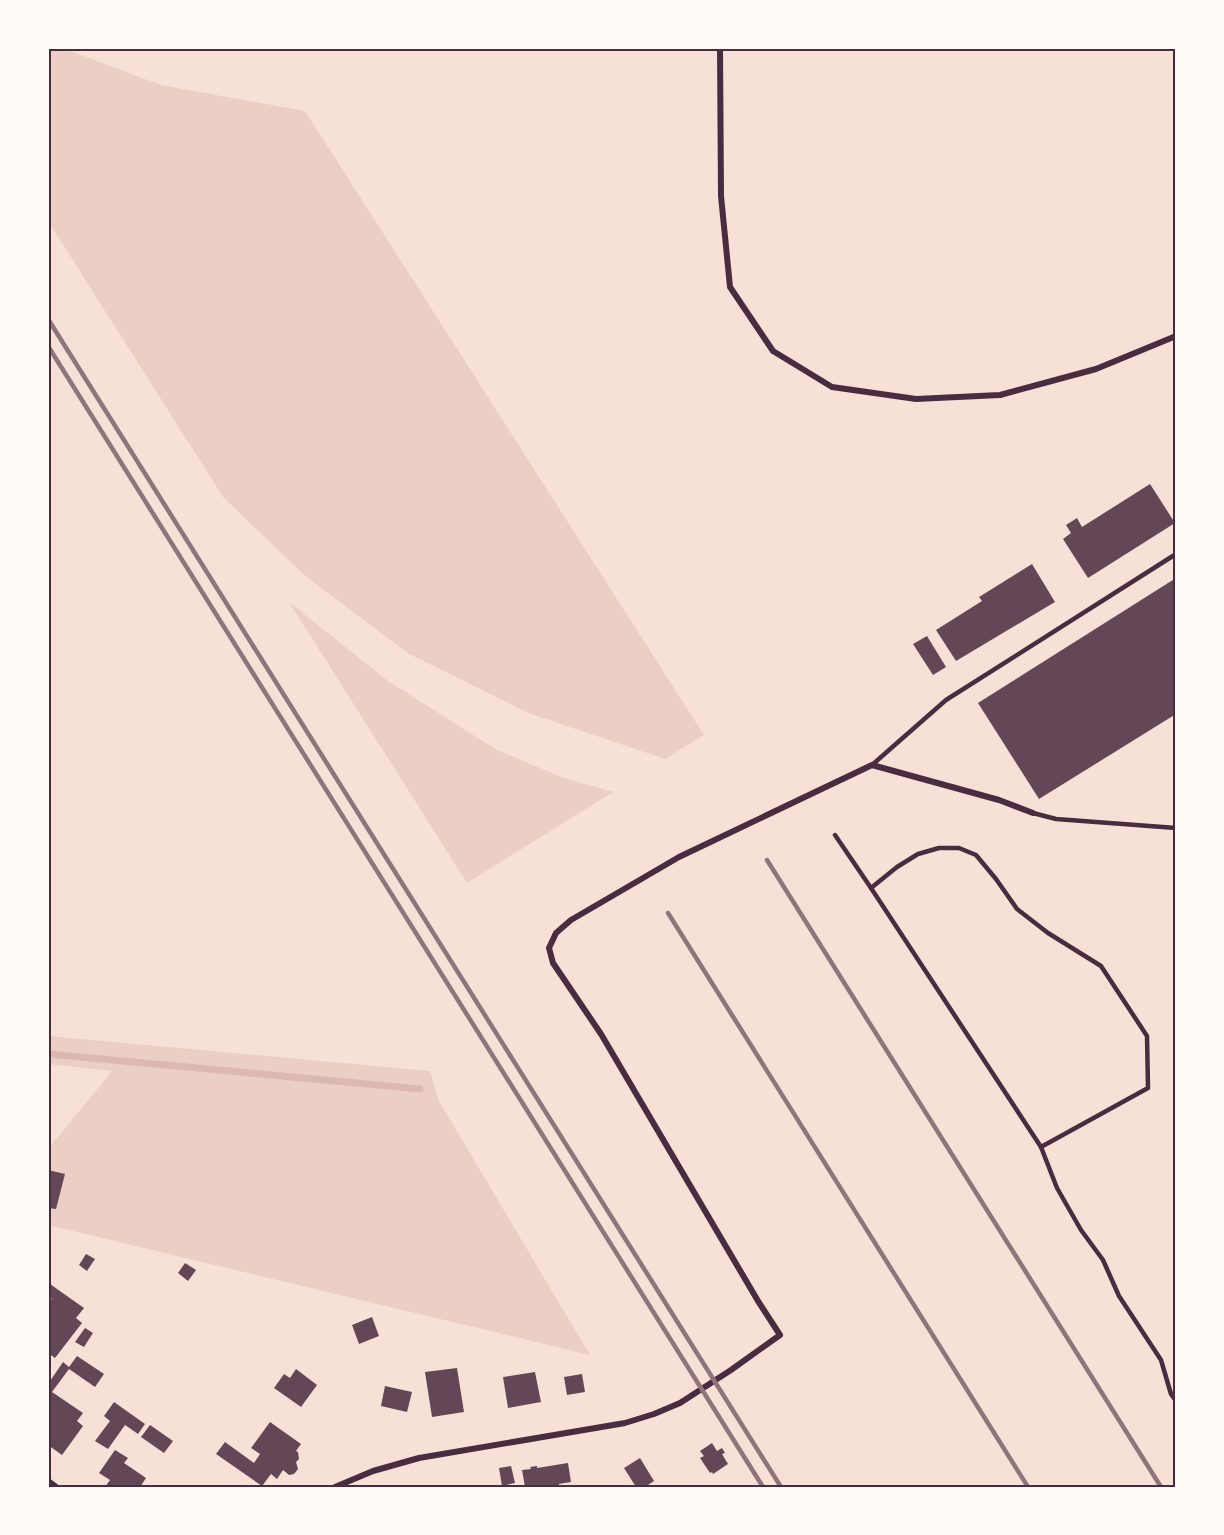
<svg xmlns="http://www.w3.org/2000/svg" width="1224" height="1535" viewBox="0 0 1224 1535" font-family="'Libre Baskerville',serif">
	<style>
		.green { fill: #ebcfc5 }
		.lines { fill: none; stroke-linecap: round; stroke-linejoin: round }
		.stream { stroke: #dcb8b0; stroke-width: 7 }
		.building { fill: #644757 }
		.service { stroke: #4a2c40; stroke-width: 4.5 }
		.minor { stroke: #4a2c40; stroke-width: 6 }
		.rail { stroke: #8f747c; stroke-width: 4.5 }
		.neatline { fill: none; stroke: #4a2c40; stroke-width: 2 }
	</style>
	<rect width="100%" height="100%" fill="#f7e1d7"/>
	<g class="green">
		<path d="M 48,48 L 62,48 L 161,85 L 305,111 L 704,735 L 665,759 L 528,713 L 409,654 L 304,575 L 223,497 L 48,221 Z"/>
		<path d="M 289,602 L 388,681 L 497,750 L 564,778 L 613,792 L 467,883 Z"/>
		<path d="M 48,1036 L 430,1071 L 439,1101 L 590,1355 L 48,1225 L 48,1149 L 112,1071 L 48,1064 Z"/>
	</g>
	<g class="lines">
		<path class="stream" d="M 48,1054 L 420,1089"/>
	</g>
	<g class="building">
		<path d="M 1150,484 L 1175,523 L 1088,578 L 1063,539 L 1071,533 L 1066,525 L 1077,518 L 1082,527 Z"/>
		<path d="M 1032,564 L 1055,602 L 956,661 L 936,630 L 982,601 L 979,597 Z"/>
		<path d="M 1176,578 L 1176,714 L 1039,799 L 978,703 Z"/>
		<path d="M 927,636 L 946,667 L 933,675 L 913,644 Z"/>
		<path d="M 48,1170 L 65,1174 L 56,1209 L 48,1208 Z"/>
		<path d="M 86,1254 L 95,1259 L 87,1271 L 79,1265 Z"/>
		<path d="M 185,1263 L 196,1270 L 188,1281 L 178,1273 Z"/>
		<path d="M 50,1284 L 84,1308 L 76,1318 L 82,1323 L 55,1358 L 48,1353 L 48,1298 L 51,1300 L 52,1299 L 48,1296 L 48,1287 Z"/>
		<path d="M 372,1317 L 379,1336 L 359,1344 L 352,1325 Z"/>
		<path d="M 85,1328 L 93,1333 L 84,1347 L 75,1342 Z"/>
		<path d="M 77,1356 L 104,1374 L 95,1387 L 69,1369 L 52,1392 L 83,1413 L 77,1421 L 83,1426 L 62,1455 L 48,1445 L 48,1384 L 63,1362 L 69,1367 Z"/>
		<path d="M 457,1368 L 464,1412 L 432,1417 L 425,1372 Z"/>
		<path d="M 296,1369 L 317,1385 L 301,1407 L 274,1388 L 284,1374 L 290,1378 Z"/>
		<path d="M 535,1372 L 541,1402 L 508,1408 L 503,1377 Z"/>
		<path d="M 582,1374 L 585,1392 L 567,1395 L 564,1377 Z"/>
		<path d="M 385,1386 L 412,1392 L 407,1412 L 381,1406 Z"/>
		<path d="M 114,1402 L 145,1424 L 138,1434 L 125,1425 L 108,1449 L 95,1441 L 110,1421 L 104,1416 Z"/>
		<path d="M 270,1422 L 301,1444 L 296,1451 L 298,1452 L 299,1459 L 296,1462 L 298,1469 L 294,1474 L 289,1475 L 283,1470 L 277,1479 L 271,1474 L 262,1486 L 216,1454 L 225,1442 L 254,1463 L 260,1454 L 251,1448 Z"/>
		<path d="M 150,1425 L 173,1441 L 164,1453 L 141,1437 Z"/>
		<path d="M 712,1443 L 717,1451 L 722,1448 L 725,1453 L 722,1454 L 728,1464 L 713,1474 L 712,1472 L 710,1473 L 700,1458 L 704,1456 L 700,1451 Z"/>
		<path d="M 115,1450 L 128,1458 L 124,1463 L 146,1478 L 140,1487 L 105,1487 L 110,1480 L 99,1473 Z"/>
		<path d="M 640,1458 L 654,1481 L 645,1487 L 636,1487 L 624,1468 Z"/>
		<path d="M 568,1463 L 571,1482 L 559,1484 L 559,1487 L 525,1487 L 522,1470 L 531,1469 L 530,1467 L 537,1466 L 537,1468 Z"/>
		<path d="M 511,1466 L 515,1483 L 502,1486 L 499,1468 Z"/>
	</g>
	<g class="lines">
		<g class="service">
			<path d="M 872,765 L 946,700 L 1176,554"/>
			<path d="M 1033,813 L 1056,819 L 1176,828"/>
			<path d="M 835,835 L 871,888 L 1041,1147 L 1057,1188 L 1081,1230 L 1103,1260 L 1119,1296 L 1161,1360 L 1171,1394 L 1176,1401"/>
			<path d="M 871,888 L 897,867 L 918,854 L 939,848 L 959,848 L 976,855 L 996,879 L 1017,909 L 1048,933 L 1101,966 L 1147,1036 L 1148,1088 L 1041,1147"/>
		</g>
		<g class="minor">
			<path d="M 720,48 L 721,196 L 730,287 L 773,351 L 832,387 L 916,399 L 1000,395 L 1096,369 L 1176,336"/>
			<path d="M 48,1481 L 56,1487"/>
			<path d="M 335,1487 L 373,1471 L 419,1458 L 625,1423 L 654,1414 L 680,1403 L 731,1370 L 780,1335 L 758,1301 L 601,1034 L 553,963 L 549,948 L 556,933 L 571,920 L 679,857 L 872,765 L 999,800 L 1033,813"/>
		</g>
		<g class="rail">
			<path d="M 48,319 L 781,1487"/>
			<path d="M 48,346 L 763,1487"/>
			<path d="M 767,860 L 1161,1487"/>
			<path d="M 668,913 L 1028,1487"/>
		</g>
	</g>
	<rect width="1224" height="1535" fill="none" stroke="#fffaf5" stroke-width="99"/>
	<rect x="50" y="50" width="1124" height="1436" class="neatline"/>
</svg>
